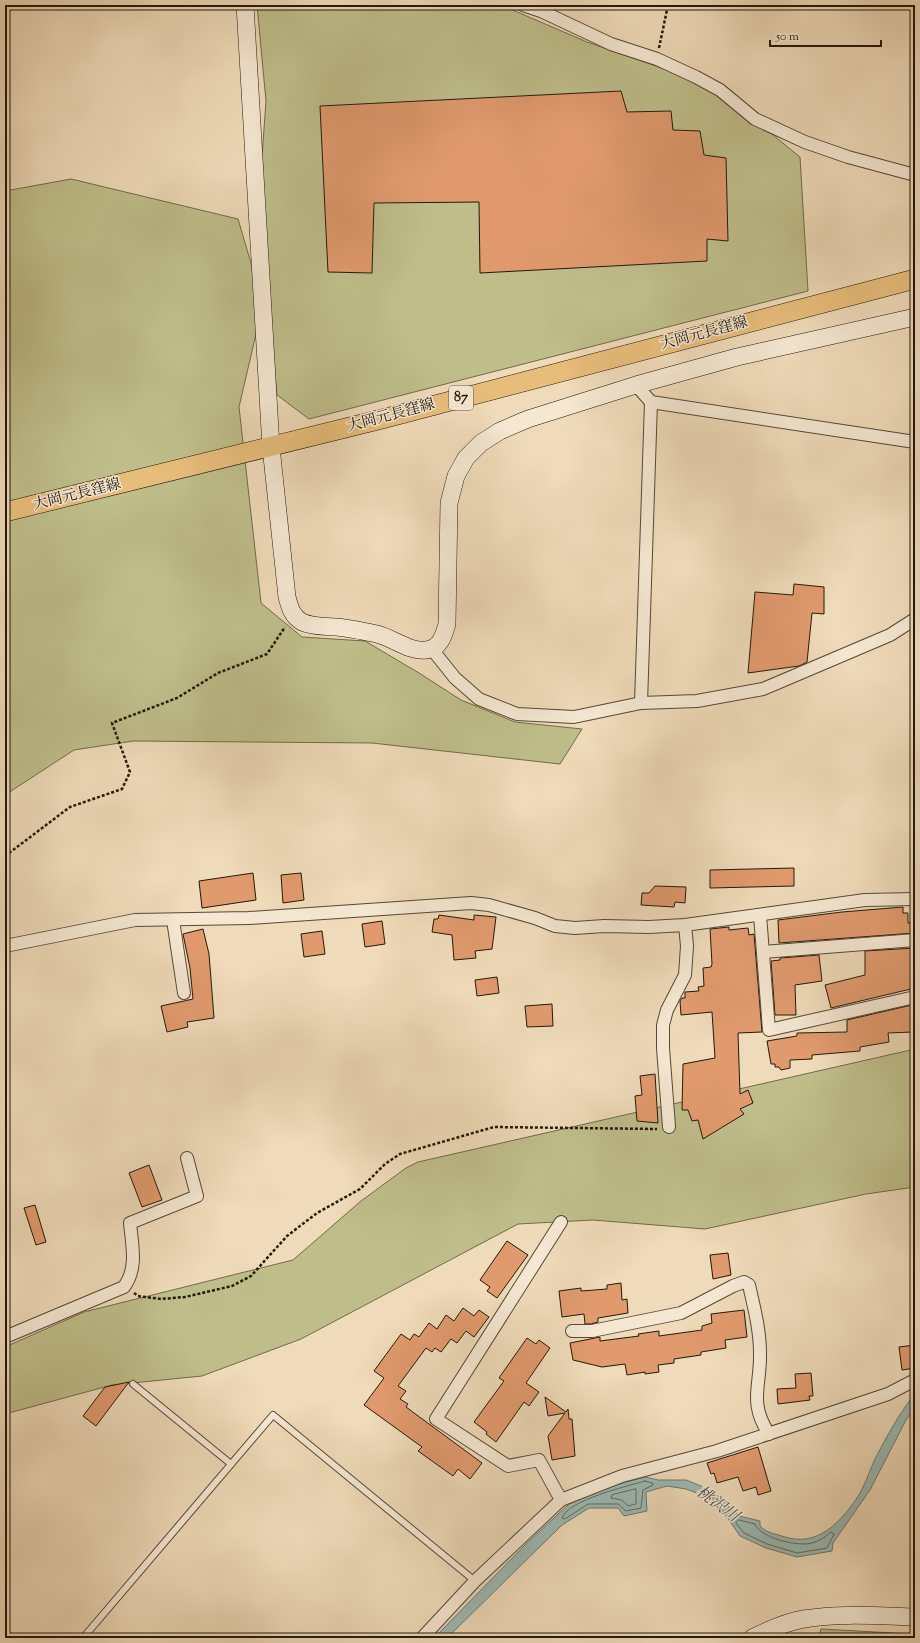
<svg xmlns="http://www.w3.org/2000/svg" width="920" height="1643" viewBox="0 0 920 1643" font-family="'Sorts Mill Goudy','Noto Serif JP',serif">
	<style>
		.green { fill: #bfbe8b; stroke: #706b4b }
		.water { fill: #9bbab5; stroke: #6b7971 }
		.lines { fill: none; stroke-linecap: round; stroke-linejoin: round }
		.shore { stroke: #5e6960; stroke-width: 1 }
		.building { fill: #e19a6e; stroke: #22180b }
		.lane-casing { stroke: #554836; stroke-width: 8 }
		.street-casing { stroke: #554836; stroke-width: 14 }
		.secondary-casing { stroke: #22180b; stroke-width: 18 }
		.primary-casing { stroke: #22180b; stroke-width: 20 }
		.path { stroke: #22180b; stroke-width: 2.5; stroke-dasharray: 3 2; stroke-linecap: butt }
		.lane { stroke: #f5e7d2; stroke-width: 6 }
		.street { stroke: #f5e7d2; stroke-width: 12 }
		.secondary { stroke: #f5e7d2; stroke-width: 17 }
		.primary { stroke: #e8bd7c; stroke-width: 19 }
		.labels { text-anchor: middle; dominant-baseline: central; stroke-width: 3; stroke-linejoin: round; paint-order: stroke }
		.shield { fill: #f5e7d2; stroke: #615647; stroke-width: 1 }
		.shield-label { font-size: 14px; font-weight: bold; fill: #22180b }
		.street-label { font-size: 15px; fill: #22180b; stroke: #f5e7d2 }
		.water-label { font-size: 16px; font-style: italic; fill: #4c5146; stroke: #f5e7d2 }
	</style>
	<rect width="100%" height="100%" fill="#efdab9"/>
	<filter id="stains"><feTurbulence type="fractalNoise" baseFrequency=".005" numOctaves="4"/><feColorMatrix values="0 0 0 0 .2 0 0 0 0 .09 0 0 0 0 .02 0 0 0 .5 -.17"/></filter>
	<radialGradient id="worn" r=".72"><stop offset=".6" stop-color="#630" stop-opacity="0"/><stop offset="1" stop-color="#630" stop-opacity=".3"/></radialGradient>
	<g class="green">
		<path d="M 257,5 L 501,5 L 587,42 L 713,86 L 800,157 L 808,291 L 309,419 L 277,395 L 258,213 L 266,101 Z"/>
		<path d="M 71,179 L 238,219 L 263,304 L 239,407 L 261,603 L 302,637 L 365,641 L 419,673 L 461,700 L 515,722 L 582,729 L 560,764 L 372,743 L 133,741 L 74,750 L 5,795 L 5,191 Z"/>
		<path d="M 915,1049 L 915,1187 L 866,1194 L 705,1229 L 593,1220 L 518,1224 L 301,1339 L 202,1376 L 112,1385 L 5,1414 L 5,1347 L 84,1312 L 293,1260 L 361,1201 L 406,1168 L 418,1162 Z"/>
		<path d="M 821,1629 L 912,1634 L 912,1638 L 819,1638 Z"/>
	</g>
	<path class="water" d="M 915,1394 L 915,1408 L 906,1420 L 870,1490 L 833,1543 L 832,1551 L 797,1557 L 766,1548 L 740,1536 L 725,1514 L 705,1496 L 686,1489 L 667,1486 L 646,1492 L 647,1511 L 624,1516 L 618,1508 L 589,1508 L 562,1525 L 447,1638 L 434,1638 L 526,1544 L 569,1504 L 605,1488 L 645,1477 L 658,1480 L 686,1480 L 711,1490 L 739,1516 L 760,1521 L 760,1526 C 766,1533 776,1534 785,1537 C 817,1547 840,1523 857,1498 C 864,1488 870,1469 876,1457 C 887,1436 900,1412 915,1394 Z"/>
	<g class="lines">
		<g class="shore">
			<path d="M 645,1481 L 652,1483 L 653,1485 L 643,1490 L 641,1508 L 626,1511 L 618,1504 L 588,1504 L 565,1519 L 562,1518 C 568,1500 628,1486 645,1481 Z"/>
			<path d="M 636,1489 L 636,1504 L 628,1506 L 622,1500 L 611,1498 L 612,1495 Z"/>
			<path d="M 739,1520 L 755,1524 C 760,1538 798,1547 812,1543 C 820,1541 825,1537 831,1532 L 834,1534 L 827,1548 L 797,1553 L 767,1544 L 744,1533 L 736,1523 Z"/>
		</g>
	</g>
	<g class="building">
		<path d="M 621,91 L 627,112 L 671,111 L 673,130 L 700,131 L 704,155 L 726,158 L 728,241 L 707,239 L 707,261 L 480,273 L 479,202 L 374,203 L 372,273 L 328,272 L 320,106 Z"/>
		<path d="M 794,584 L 824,587 L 824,614 L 812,613 L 807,662 L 799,666 L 748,673 L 755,592 L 793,595 Z"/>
		<path d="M 794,868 L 794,886 L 710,888 L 710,870 Z"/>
		<path d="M 253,873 L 256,900 L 202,908 L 199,881 Z"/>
		<path d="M 301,873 L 304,900 L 283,903 L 281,875 Z"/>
		<path d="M 655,886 L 686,887 L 685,903 L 675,902 L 674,907 L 641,905 L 642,893 L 649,893 Z"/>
		<path d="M 903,907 L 903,913 L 908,913 L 908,923 L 915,923 L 915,933 L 779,943 L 778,920 L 842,912 Z"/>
		<path d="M 439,915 L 474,920 L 474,915 L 496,917 L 492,949 L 475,951 L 476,958 L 454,960 L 452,935 L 432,932 L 434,919 L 438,919 Z"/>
		<path d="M 382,921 L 385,944 L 365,947 L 362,924 Z"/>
		<path d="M 729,927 L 729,930 L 748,928 L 749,935 L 754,934 L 762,1032 L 738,1033 L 740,1094 L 748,1090 L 753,1103 L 740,1109 L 744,1114 L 703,1139 L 698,1120 L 692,1121 L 688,1110 L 682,1110 L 683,1064 L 715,1058 L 712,1012 L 681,1015 L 680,1001 L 682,998 L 685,998 L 685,992 L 699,991 L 698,987 L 704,986 L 703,968 L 711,967 L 712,964 L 710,929 Z"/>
		<path d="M 203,929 L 209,954 L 214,1018 L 187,1022 L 188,1027 L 167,1032 L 161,1006 L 193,999 L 190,968 L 183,934 Z"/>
		<path d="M 322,931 L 325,954 L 304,957 L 301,934 Z"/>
		<path d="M 915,948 L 915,988 L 831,1008 L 825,985 L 865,975 L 865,951 Z"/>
		<path d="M 819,955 L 822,981 L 795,985 L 796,1015 L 775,1015 L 771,961 L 780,960 L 780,958 Z"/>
		<path d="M 497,977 L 499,993 L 477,996 L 475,980 Z"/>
		<path d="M 552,1004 L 553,1026 L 527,1027 L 525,1006 Z"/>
		<path d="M 912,1005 L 913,1032 L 888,1033 L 889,1042 L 860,1047 L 860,1051 L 812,1055 L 812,1059 L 790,1060 L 790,1068 L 781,1070 L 779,1067 L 775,1067 L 775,1064 L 771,1064 L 767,1041 L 797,1036 L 797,1033 L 847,1032 L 847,1020 Z"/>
		<path d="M 655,1074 L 658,1123 L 637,1121 L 635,1096 L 642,1095 L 640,1076 Z"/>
		<path d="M 149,1165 L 162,1200 L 142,1207 L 129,1173 Z"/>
		<path d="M 35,1205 L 46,1242 L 36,1245 L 24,1208 Z"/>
		<path d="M 507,1241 L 528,1255 L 497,1298 L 487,1291 L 490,1287 L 480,1280 Z"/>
		<path d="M 728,1253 L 731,1275 L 713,1279 L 710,1255 Z"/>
		<path d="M 621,1283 L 622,1300 L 627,1299 L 628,1313 L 598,1318 L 598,1322 L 591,1324 L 585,1324 L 584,1314 L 562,1317 L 559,1291 L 581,1288 L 581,1291 L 607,1289 L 607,1285 Z"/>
		<path d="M 463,1308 L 474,1316 L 479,1310 L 489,1317 L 474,1337 L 466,1331 L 457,1343 L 451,1339 L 441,1352 L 435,1348 L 432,1352 L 426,1348 L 398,1386 L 406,1391 L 400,1399 L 408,1404 L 406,1407 L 482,1463 L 470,1479 L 458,1469 L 453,1476 L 418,1451 L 422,1447 L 364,1405 L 384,1378 L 374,1371 L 401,1334 L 410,1340 L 414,1334 L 419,1337 L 429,1323 L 437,1329 L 446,1315 L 454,1321 Z"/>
		<path d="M 744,1310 L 747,1337 L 725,1340 L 726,1348 L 701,1352 L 701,1355 L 674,1359 L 674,1363 L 658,1365 L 659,1372 L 645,1374 L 645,1372 L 627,1375 L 625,1364 L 602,1367 L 573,1360 L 570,1343 L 600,1337 L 600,1341 L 639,1336 L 638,1334 L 659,1331 L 659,1336 L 702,1330 L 702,1326 L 712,1323 L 711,1314 Z"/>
		<path d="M 527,1338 L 536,1344 L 539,1340 L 550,1348 L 526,1383 L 539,1392 L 529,1406 L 524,1402 L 496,1442 L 486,1434 L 487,1432 L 474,1422 L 504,1381 L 499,1378 Z"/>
		<path d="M 915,1345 L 915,1368 L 902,1370 L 899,1347 Z"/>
		<path d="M 811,1373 L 813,1396 L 809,1396 L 810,1400 L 778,1404 L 777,1389 L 796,1388 L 795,1374 Z"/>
		<path d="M 129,1382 L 96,1426 L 83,1416 L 105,1387 Z"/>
		<path d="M 545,1397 L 566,1412 L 568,1409 L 569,1419 L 572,1419 L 575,1456 L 552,1460 L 548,1436 L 565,1413 L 548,1416 Z"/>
		<path d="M 758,1447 L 771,1491 L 758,1495 L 756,1487 L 743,1491 L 738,1477 L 717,1483 L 714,1473 L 711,1474 L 707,1463 Z"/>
	</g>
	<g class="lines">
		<defs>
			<g id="lane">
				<path d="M 133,1384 L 231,1464"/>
				<path d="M 83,1638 L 273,1415 L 475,1581"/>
			</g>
			<g id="street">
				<path d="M 523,5 L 541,11 L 611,44 L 657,59 L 696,77 L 720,90 L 755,119 L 805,142 L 848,157 L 915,175"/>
				<path d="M 636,385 L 651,402 L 915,442"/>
				<path d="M 431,648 L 455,678 L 479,699 L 517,714 L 574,717 L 641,703 L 697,701 L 763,689 L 890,635 L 915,619"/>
				<path d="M 641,703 L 651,402"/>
				<path d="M 760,915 L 769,1030 L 915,997"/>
				<path d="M 173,920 L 184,993"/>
				<path d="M 5,946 L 135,920 L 249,918 L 471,903 L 489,905 L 535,918 L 555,926 L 575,928 L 604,926 L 649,927 L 685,925 L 865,900 L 915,899"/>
				<path d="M 763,952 L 915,940"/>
				<path d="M 669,1127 L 663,1048 L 663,1025 L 667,1010 L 685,975 L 687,946 L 685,925"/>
				<path d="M 561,1222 L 436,1419 L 508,1466 L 539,1460 L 561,1500"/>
				<path d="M 572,1331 L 592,1331 L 681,1313 L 733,1286 L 744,1282 L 749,1285 C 754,1307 760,1330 760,1353 C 761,1386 748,1402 769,1434"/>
				<path d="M 5,1337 L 124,1287 C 138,1268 132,1245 130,1223 L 197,1196 L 187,1158"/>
				<path d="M 422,1638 L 475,1581 L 561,1500 L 622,1476 L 717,1451 L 888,1394 L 915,1380"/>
			</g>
			<g id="secondary">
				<path d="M 245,5 L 271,447 L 287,597 C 290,608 292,616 302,622 C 313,627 324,626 335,627 C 349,628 363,631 377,634 C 393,638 409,652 426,650 C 440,649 444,635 447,624 L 449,503 L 456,476 L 466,458 L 481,443 L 500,431 L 528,419 L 636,385 L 737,357 L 915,317"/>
				<path d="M 752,1638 C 768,1630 785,1622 804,1619 C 840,1613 878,1616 915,1617"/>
			</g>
			<path id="primary" d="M 5,512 L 382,419 L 915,279"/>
		</defs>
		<use href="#lane" class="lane-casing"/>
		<use href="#street" class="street-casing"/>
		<use href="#secondary" class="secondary-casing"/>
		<use href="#primary" class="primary-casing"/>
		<g class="path">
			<path d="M 659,48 L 668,5"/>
			<path d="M 5,856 L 70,807 L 122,789 L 130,772 L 112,723 L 177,698 L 218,673 L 267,654 L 285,627"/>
			<path d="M 134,1293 L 138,1296 L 161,1299 L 185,1297 L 232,1286 L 251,1276 L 287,1236 L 317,1213 L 360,1189 L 385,1164 L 400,1154 L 494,1127 L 657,1129"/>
		</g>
		<use href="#lane" class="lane"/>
		<use href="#street" class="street"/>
		<use href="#secondary" class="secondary"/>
		<use href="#primary" class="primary"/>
	</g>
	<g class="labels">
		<rect class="shield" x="449" y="386" width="24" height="24" rx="3"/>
		<g class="shield-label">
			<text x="461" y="398">87</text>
		</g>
		<g class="street-label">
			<text transform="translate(704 334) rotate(-15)">大岡元長窪線</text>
			<text transform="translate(391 416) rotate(-15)">大岡元長窪線</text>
			<text transform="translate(77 495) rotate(-14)">大岡元長窪線</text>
		</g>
		<g class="water-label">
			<text transform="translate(717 1505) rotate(36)">桃沢川</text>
		</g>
	</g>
	<rect width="920" height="1643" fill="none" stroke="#efdab9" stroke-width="20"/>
	<rect x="6" y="6" width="908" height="1631" fill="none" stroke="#22180b" stroke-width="2"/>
	<rect x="10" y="10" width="900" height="1623" fill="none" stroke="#22180b"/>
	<path d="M770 40v6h111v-6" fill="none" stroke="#22180b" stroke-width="2"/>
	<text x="776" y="40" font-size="12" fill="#22180b" stroke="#f5e7d2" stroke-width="3" paint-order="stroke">50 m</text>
	<rect width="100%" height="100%" filter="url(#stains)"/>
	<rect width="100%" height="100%" fill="url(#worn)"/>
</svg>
